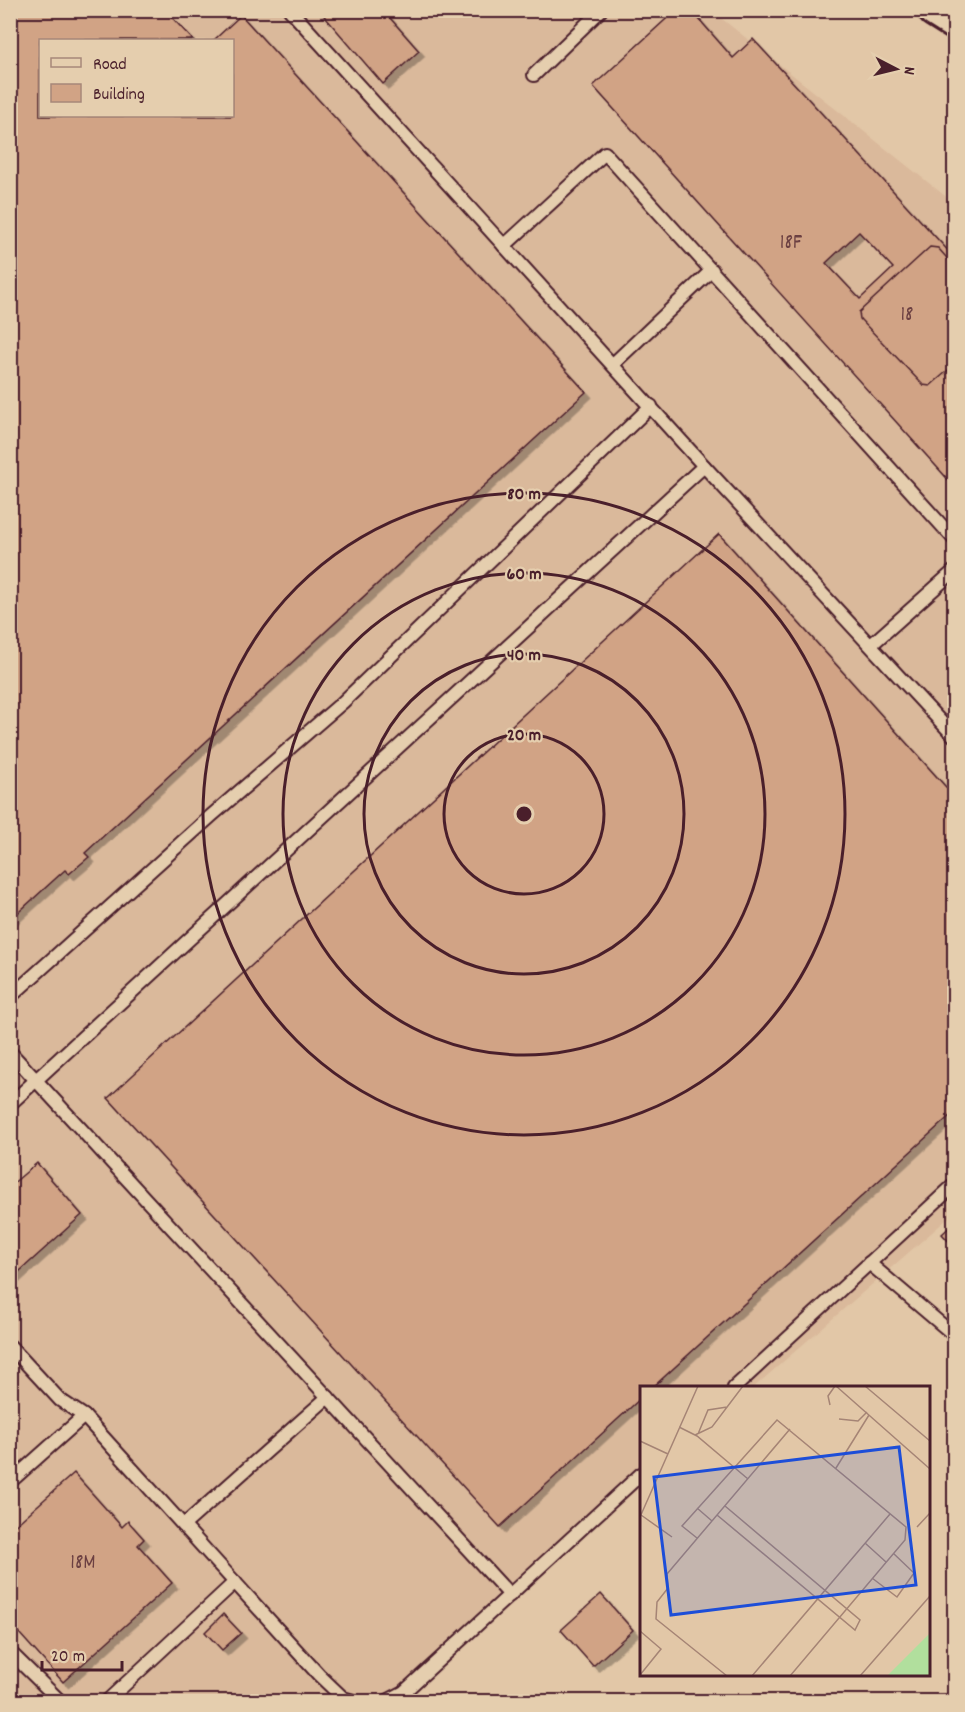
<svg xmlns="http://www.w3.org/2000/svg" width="965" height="1712" viewBox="0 0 965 1712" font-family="Dekko,sans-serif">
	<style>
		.built { fill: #dab99b; fill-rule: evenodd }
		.building { fill: #d1a385; stroke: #4a1f2b; stroke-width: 1.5; fill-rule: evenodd; filter: url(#shadow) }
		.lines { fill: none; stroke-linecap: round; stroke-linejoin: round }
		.lane-casing { stroke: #4a1f2b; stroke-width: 16 }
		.secondary-casing { stroke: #4a1f2b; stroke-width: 38 }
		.lane { stroke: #e5ceae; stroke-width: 12 }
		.secondary { stroke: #e5ceae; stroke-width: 33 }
		.ring { fill: none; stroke: #4a1f2b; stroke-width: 3 }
		.labels { text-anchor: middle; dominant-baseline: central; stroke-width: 4.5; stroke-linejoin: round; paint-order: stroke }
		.number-label { font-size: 21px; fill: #6c4042 }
		.inset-road { fill: none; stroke: #a58475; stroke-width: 1.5 }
		.view { fill: #1d4ed8; fill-opacity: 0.15; stroke: #1d4ed8; stroke-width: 3 }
		.inset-edge { fill: none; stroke: #4a1f2b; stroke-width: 3 }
		.centre { fill: #4a1f2b; stroke: #e5ceae; stroke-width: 3 }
		.ring-label { font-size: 18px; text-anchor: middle; font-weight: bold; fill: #4a1f2b; stroke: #e5ceae; stroke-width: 4.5; stroke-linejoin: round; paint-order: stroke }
	</style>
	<defs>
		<filter id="shadow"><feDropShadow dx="5.5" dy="5.5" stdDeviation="0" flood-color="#0004"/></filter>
	</defs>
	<rect width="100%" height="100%" fill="#e2c7a7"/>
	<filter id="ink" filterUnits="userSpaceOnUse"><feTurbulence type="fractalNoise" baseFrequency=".0167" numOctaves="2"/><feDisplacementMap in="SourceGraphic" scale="12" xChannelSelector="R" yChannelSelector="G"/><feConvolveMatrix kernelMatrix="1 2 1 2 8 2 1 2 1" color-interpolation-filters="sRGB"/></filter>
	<g filter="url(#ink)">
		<path class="built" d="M 11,11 L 712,11 L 954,203 L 954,1213 L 753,1388 L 641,1388 L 641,1486 L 393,1701 L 15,1702 L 11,1697 ZM 40,40 L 232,40 L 232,116 L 40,116 Z"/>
		<g class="building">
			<path d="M 10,10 L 165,10 L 193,40 L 40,40 L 40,116 L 232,116 L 232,40 L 214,40 L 241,15 L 586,392 L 85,853 L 89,857 L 69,874 L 65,870 L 11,919 Z"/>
			<path d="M 319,10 L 383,10 L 419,51 L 383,84 Z"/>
			<path d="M 676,10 L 691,10 L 733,58 L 753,39 L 954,257 L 954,486 L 593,86 ZM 859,232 L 893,268 L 860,299 L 826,263 Z"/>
			<path d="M 930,247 L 938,248 L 954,266 L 954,365 L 930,386 L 923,385 L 860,319 L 859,312 Z"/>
			<path d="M 719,534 L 954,796 L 954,1112 L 652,1388 L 641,1388 L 641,1398 L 500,1527 L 108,1098 Z"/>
			<path d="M 37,1163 L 82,1215 L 11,1279 L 10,1186 Z"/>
			<path d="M 954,1223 L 954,1247 L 942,1234 Z"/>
			<path d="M 74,1473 L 122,1527 L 128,1521 L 144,1539 L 138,1545 L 172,1583 L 63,1682 L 10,1623 L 10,1530 Z"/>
			<path d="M 601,1594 L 633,1630 L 593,1666 L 561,1630 Z"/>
			<path d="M 223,1614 L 241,1633 L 222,1650 L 205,1632 Z"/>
		</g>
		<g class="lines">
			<defs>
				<g id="lane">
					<path d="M 196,10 L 209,10"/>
					<path d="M 290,10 L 704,466 L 954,736"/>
					<path d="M 534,75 L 601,10"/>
					<path d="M 504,246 L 605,153 L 954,539"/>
					<path d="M 613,364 L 712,270"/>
					<path d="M 871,645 L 954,571"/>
					<path d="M 10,997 L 211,816 L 343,702 L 651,406"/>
					<path d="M 10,1052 L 510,1595"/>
					<path d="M 10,1104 L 704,466"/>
					<path d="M 869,1263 L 954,1335"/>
					<path d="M 10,1346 L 60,1400 L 84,1416 L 319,1675 L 343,1698 L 356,1702"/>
					<path d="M 734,1388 L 954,1185"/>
					<path d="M 10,1482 L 84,1416"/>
					<path d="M 184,1525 L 328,1397"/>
					<path d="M 10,1652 L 61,1702"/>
					<path d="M 106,1702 L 235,1582"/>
					<path d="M 385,1702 L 404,1692 L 641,1474"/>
				</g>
				<path id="secondary" d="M 935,10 L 954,22"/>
			</defs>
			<use href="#lane" class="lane-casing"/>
			<use href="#secondary" class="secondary-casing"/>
			<use href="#lane" class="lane"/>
			<use href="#secondary" class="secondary"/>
		</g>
	</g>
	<g class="ring">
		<circle cx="524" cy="814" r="80"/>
		<circle cx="524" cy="814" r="160"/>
		<circle cx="524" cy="814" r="241"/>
		<circle cx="524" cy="814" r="321"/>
	</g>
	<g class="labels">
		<g class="number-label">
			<text x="791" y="244">18F</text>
			<text x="907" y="316">18</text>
			<text x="83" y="1564">18M</text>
		</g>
	</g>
	<g transform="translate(640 1386)">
		<rect width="290" height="290" fill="#e2c7a7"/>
		<path d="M 289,248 L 289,289 L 248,289 Z" fill="#b1df9d"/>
		<path class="inset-road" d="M 196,0 L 290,83M 225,0 L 290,55M 190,19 L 188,10 L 195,0M 199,33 L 218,35 L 227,26M 39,41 L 57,50 L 108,93M 58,48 L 68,24 L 87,21M 55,49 L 72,41 L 103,0M 0,55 L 28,68M 196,82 L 229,29M 57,122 L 72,135M 1,129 L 32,151M 77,129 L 215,244 L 220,234 L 85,120M 0,131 L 58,0M 277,141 L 290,127M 57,152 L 42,140 L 137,34 L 266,141 L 265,154 L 150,290M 225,157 L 246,176M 232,192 L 257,211 L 274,187 L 253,167M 0,245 L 21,263 L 0,289M 87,290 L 16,233 L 17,216 L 28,202 L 27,188 L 150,43M 112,290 L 250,128M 220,290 L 290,210"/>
		<path class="view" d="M 259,61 L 276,199 L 31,229 L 14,91 Z"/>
		<rect width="290" height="290" class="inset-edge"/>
	</g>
	<circle cx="524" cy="814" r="9" class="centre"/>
	<g class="ring-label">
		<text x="524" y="499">80 m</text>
		<text x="524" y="579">60 m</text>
		<text x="524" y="660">40 m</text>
		<text x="524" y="740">20 m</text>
	</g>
	<rect width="965" height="1712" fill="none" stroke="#e5ceae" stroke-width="36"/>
	<rect x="18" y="18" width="929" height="1676" fill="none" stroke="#4a1f2b" stroke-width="2" filter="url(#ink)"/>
	<rect x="39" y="39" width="195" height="78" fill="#e5ceae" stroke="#a7887a" stroke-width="1.5"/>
	<rect x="51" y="58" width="30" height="9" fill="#e5ceae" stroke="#a7887a" stroke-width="1.5"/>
	<text x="93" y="69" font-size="18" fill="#4a1f2b">Road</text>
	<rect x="51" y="84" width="30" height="18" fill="#d1a385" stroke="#a7887a" stroke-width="1.5"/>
	<text x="93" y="99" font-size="18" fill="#4a1f2b">Building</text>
	<g transform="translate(896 69) rotate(97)" stroke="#e5ceae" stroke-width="4.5" paint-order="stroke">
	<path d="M0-4.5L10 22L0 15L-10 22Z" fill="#4a1f2b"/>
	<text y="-9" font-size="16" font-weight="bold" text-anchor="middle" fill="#4a1f2b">N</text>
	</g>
	<path d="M42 1661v9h80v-9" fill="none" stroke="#4a1f2b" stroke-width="3"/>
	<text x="51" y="1661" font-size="18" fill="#4a1f2b" stroke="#e5ceae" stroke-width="4.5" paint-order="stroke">20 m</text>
</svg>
